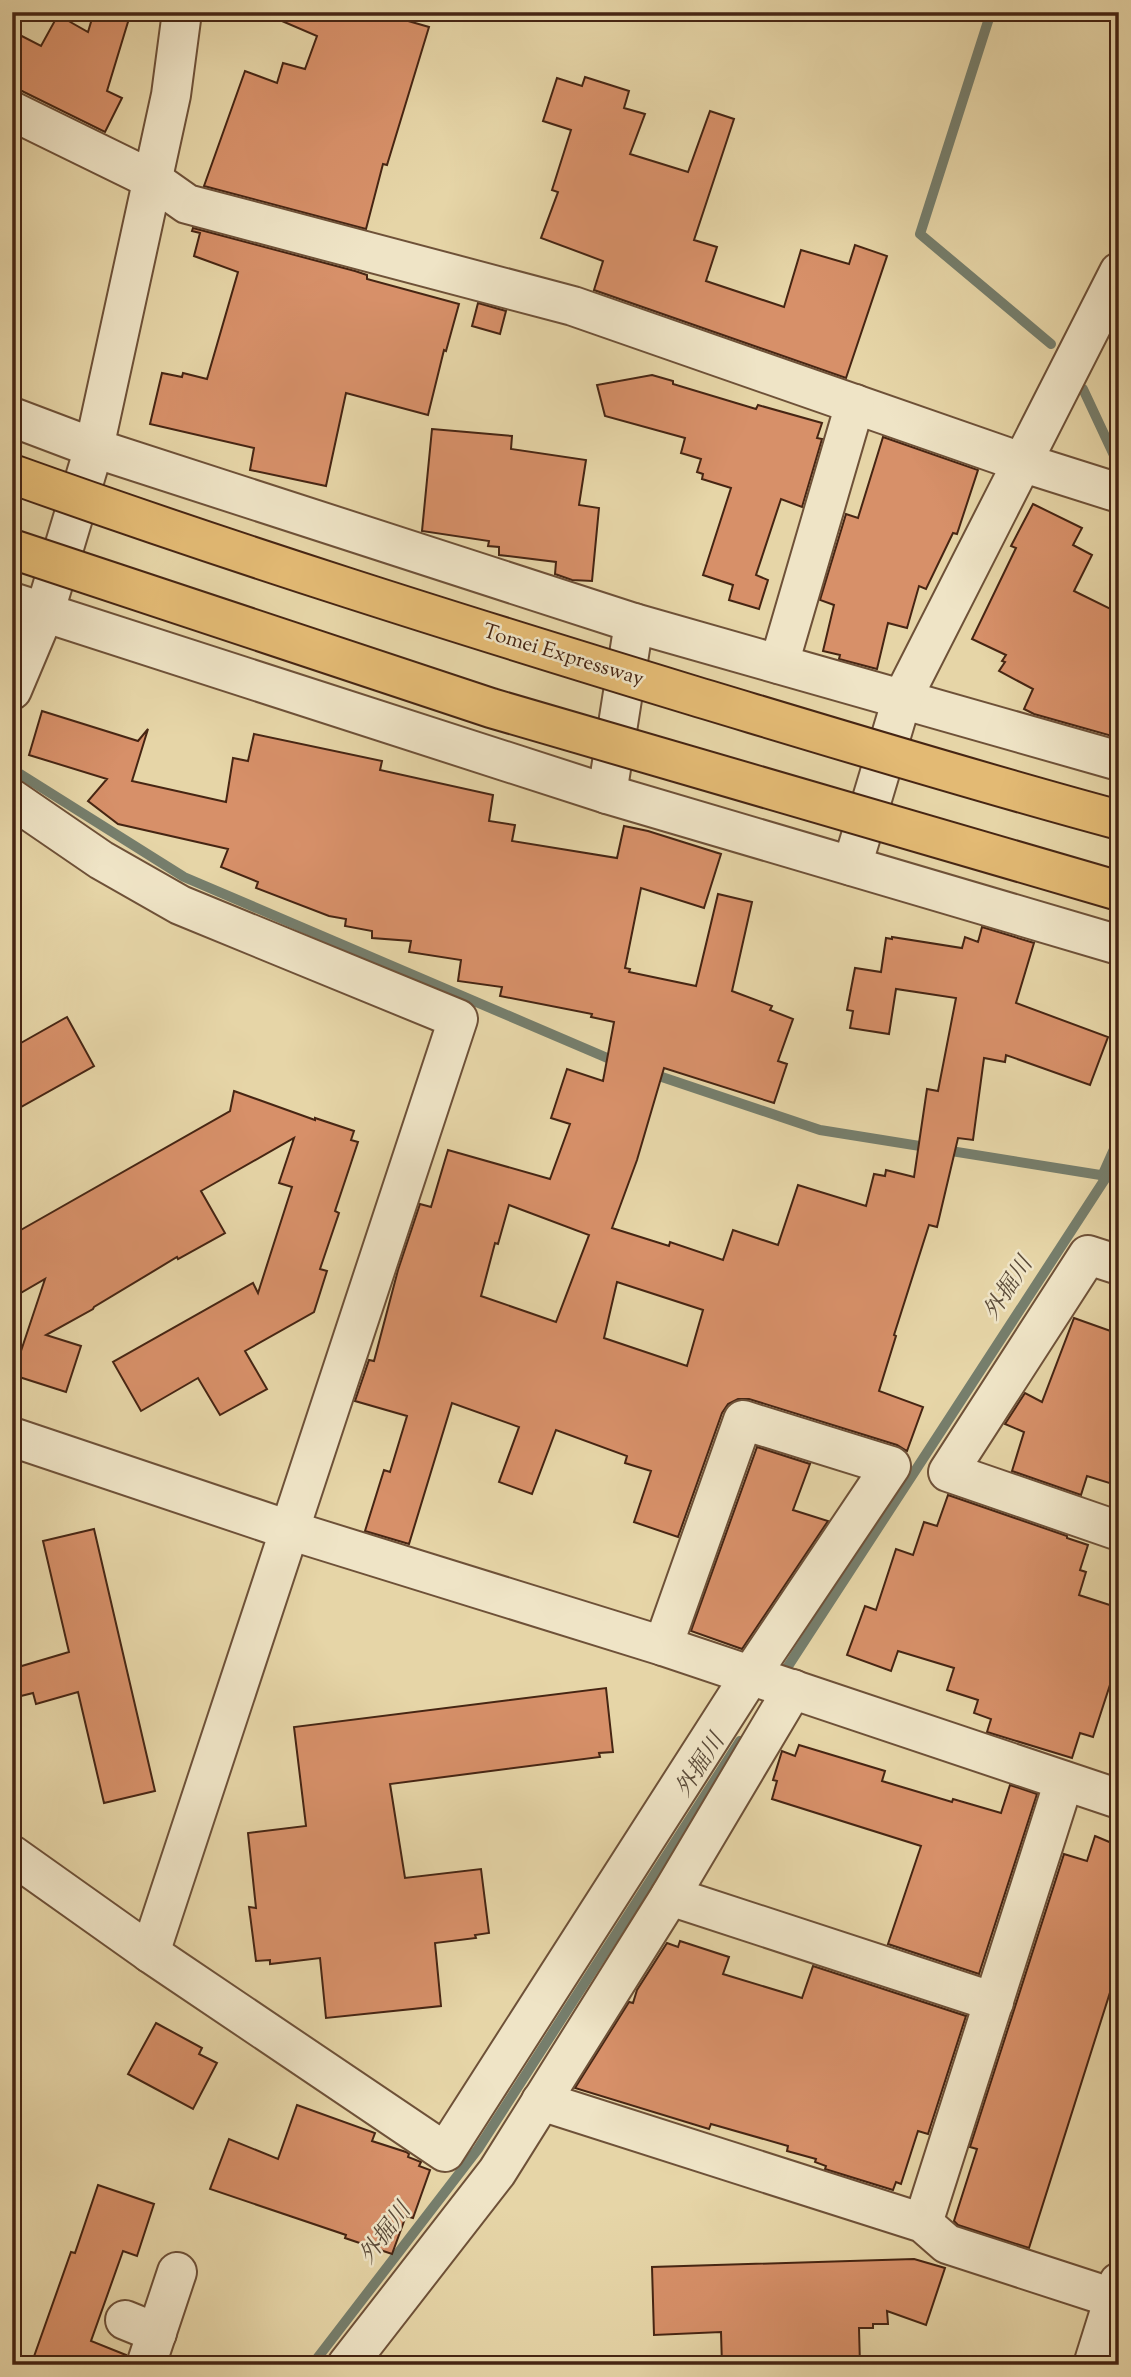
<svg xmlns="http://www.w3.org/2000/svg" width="1131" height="2377" viewBox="0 0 1131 2377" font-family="'Sorts Mill Goudy','Noto Serif JP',serif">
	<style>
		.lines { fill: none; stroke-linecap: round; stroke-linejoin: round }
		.stream { stroke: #767e6c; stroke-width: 10 }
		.building { fill: #d79069; stroke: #462513; stroke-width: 2; fill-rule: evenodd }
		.minor-casing { stroke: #6e5138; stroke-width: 42 }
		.minor { stroke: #efe4c6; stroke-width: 38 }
		.highway-bridge-casing { stroke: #462513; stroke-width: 42; stroke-linecap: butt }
		.highway-bridge { stroke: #e3ba74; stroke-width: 38 }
		.labels { text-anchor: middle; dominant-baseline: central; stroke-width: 5; stroke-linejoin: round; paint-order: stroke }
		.street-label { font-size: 21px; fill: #462513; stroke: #efe4c6 }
		.water-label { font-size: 23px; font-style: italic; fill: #5a4a38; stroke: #efe4c6 }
	</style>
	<rect width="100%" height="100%" fill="#e6d5a7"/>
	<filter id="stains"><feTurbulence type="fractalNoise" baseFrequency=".00286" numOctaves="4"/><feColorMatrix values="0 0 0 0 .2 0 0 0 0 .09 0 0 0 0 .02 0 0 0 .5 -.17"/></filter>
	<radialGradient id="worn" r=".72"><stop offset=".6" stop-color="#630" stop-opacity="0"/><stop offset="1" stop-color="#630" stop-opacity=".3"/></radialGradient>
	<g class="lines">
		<g class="stream">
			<path d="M 991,12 L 920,234 L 1051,344"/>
			<path d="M 1083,389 L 1119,466"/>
			<path d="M 20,774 L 184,877 L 619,1063"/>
			<path d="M 650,1073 L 820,1130 L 1119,1178"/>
			<path d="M 1102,1176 L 1119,1138"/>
			<path d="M 781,1677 L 1107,1176"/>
			<path d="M 312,2365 L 478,2149 L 740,1741"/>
		</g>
	</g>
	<g class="building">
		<path d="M 94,12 L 131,12 L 107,91 L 122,98 L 105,132 L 22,91 L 12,89 L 12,31 L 41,46 L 58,15 L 88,32 Z"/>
		<path d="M 261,12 L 377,12 L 429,27 L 387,165 L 383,164 L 366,229 L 204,186 L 245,71 L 277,83 L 283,63 L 305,69 L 317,36 Z"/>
		<path d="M 585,77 L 629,91 L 624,108 L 645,114 L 630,154 L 688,172 L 710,111 L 734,119 L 694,240 L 717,247 L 706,281 L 784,307 L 801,250 L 849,264 L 855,245 L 887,256 L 846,378 L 594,290 L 603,261 L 541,238 L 558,192 L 552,190 L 571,130 L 543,121 L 557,78 L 582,86 Z"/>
		<path d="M 193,228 L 355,271 L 367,275 L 367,279 L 459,304 L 446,351 L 444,350 L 428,415 L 346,393 L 326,486 L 250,470 L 254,448 L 150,424 L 162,373 L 182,377 L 183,373 L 207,379 L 238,272 L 194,256 L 200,233 L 192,231 Z"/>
		<path d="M 478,303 L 506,311 L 500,334 L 472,326 Z"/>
		<path d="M 652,375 L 673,381 L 673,384 L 756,409 L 758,405 L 822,423 L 817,438 L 822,439 L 802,507 L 781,499 L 756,575 L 768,580 L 759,609 L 729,600 L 733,585 L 703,575 L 731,488 L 702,479 L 703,474 L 697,472 L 701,459 L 681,453 L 685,438 L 605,416 L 597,385 Z"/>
		<path d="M 432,429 L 512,436 L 511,449 L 586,460 L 579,505 L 599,508 L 592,581 L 572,580 L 555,574 L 556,562 L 499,555 L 499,547 L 488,546 L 489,541 L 422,531 Z"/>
		<path d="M 883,437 L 978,470 L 957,534 L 953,533 L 926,589 L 919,586 L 907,628 L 888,623 L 877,669 L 839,659 L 840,655 L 823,651 L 834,605 L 820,600 L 846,514 L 858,518 Z"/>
		<path d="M 1033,504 L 1082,528 L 1073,545 L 1092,555 L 1074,591 L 1119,613 L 1119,738 L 1034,714 L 1024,709 L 1033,689 L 999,671 L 1005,662 L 1002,661 L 1006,655 L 972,639 L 1016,548 L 1011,546 Z"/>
		<path d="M 42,711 L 138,741 L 148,729 L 132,781 L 226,802 L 233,758 L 248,761 L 254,734 L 382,761 L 380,770 L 493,795 L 489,821 L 515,825 L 512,841 L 617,858 L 624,826 L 648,831 L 721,854 L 704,908 L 641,888 L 625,968 L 630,969 L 629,972 L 696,986 L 718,894 L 752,902 L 732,991 L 772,1006 L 770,1010 L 793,1019 L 778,1061 L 787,1064 L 774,1103 L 664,1068 L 637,1160 L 612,1228 L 669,1246 L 670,1242 L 723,1260 L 733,1230 L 778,1245 L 798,1185 L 866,1206 L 874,1174 L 885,1176 L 886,1170 L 914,1177 L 927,1089 L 938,1091 L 956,998 L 896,989 L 889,1034 L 850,1028 L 853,1011 L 847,1010 L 855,968 L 881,972 L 886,938 L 892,939 L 892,937 L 962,948 L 965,937 L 978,942 L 982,927 L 1034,943 L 1016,1003 L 1108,1037 L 1090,1085 L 1006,1055 L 1005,1062 L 984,1058 L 973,1140 L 958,1138 L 937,1227 L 929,1225 L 894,1335 L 896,1336 L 879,1391 L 923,1407 L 907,1451 L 897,1445 L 749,1399 L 738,1399 L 728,1404 L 722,1413 L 678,1537 L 634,1522 L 651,1471 L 625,1463 L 627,1456 L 556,1430 L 532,1494 L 499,1482 L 519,1427 L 452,1403 L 409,1544 L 365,1531 L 384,1470 L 390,1472 L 407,1416 L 355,1401 L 369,1360 L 374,1361 L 398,1270 L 420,1204 L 431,1207 L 448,1150 L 550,1179 L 570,1124 L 551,1118 L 567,1069 L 603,1081 L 614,1022 L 591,1017 L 592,1014 L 500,996 L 502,987 L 458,981 L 461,960 L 409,952 L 411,941 L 372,938 L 372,931 L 345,926 L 346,919 L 329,916 L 256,888 L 258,882 L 221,867 L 228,849 L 118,824 L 88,801 L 107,779 L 29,755 ZM 509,1205 L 589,1235 L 556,1322 L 481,1296 L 495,1243 L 498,1244 ZM 617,1282 L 703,1310 L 687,1366 L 604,1338 Z"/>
		<path d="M 67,1017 L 94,1066 L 12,1112 L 12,1048 Z"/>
		<path d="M 234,1091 L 315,1120 L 315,1118 L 354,1131 L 351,1140 L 358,1142 L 335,1211 L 339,1213 L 320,1269 L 327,1271 L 314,1312 L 245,1351 L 267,1389 L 220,1415 L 198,1378 L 141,1411 L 113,1362 L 253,1283 L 258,1293 L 292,1187 L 279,1183 L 294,1138 L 201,1191 L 225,1233 L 178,1259 L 177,1257 L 94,1307 L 93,1309 L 46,1335 L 81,1346 L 66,1392 L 13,1375 L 45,1279 L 12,1298 L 12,1235 L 230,1111 Z"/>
		<path d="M 1074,1318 L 1119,1334 L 1119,1486 L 1087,1476 L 1081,1495 L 1012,1471 L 1024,1432 L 1005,1424 L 1025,1393 L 1042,1402 Z"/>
		<path d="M 757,1447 L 810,1464 L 793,1510 L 828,1521 L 742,1649 L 691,1631 Z"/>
		<path d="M 948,1495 L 1067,1536 L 1067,1538 L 1088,1545 L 1080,1570 L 1086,1572 L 1079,1595 L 1119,1608 L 1119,1657 L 1093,1737 L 1080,1733 L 1072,1758 L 987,1732 L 991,1719 L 974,1713 L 978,1700 L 947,1690 L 954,1668 L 898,1651 L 891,1671 L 847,1655 L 865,1606 L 876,1610 L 896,1549 L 913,1555 L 924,1522 L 937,1526 Z"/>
		<path d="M 94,1529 L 155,1791 L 104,1803 L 78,1692 L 36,1704 L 33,1693 L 21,1696 L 15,1668 L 69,1652 L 43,1541 Z"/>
		<path d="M 606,1688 L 613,1752 L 599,1753 L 600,1757 L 390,1784 L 405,1878 L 481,1869 L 489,1933 L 475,1935 L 476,1938 L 435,1943 L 441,2006 L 326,2018 L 320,1958 L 270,1964 L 270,1960 L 256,1961 L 249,1907 L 256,1908 L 248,1833 L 306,1826 L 294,1727 Z"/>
		<path d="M 799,1745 L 885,1771 L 882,1781 L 952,1802 L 953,1799 L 1001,1813 L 1010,1785 L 1037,1794 L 979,1974 L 888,1944 L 921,1846 L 772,1799 L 777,1781 L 773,1780 L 782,1751 L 795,1756 Z"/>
		<path d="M 1095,1836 L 1119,1846 L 1119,1964 L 1029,2248 L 958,2225 L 954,2221 L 977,2149 L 970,2147 L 1064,1854 L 1087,1861 Z"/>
		<path d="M 680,1941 L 729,1957 L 723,1974 L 802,1998 L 813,1966 L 966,2016 L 928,2134 L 918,2131 L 901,2184 L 896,2182 L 893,2190 L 825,2169 L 826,2166 L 815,2162 L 816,2159 L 787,2151 L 788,2146 L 711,2124 L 709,2129 L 575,2088 L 629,2002 L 633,2003 L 637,1990 L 667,1943 L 678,1947 Z"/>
		<path d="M 156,2023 L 202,2048 L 199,2054 L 217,2063 L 193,2109 L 128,2074 Z"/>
		<path d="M 297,2105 L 375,2133 L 372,2141 L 406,2152 L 409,2154 L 408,2157 L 421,2162 L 419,2166 L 430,2170 L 413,2218 L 406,2216 L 392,2254 L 345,2238 L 346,2235 L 210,2189 L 229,2139 L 278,2159 Z"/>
		<path d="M 98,2185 L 154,2204 L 137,2256 L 123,2251 L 91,2341 L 126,2355 L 125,2365 L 31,2365 L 71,2252 L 75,2253 Z"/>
		<path d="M 914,2259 L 945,2268 L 926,2325 L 887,2311 L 888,2324 L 873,2324 L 873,2328 L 859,2328 L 860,2365 L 722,2365 L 721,2332 L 654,2335 L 652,2267 Z"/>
	</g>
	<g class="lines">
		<defs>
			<g id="minor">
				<path d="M 12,111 L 153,180 L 187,204 L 573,306 L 1021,462 L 1119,493"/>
				<path d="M 12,417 L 94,448 L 634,623 L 1119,761"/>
				<path d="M 12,602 L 607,794 L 1119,945"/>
				<path d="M 779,664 L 855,404"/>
				<path d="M 12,690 L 44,614 L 94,448 L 171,95 L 182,12"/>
				<path d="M 607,794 L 634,623"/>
				<path d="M 12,799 L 101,860 L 180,905 L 458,1019 L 150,1953"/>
				<path d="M 852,866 L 902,699 L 1119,272"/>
				<path d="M 1119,1265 L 1088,1255 L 948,1472 L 1119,1531"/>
				<path d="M 12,1437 L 289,1530 L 663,1646 L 1119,1799"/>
				<path d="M 12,1855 L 150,1953 L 445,2152 L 750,1676 L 891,1466 L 743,1420 L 663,1646"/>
				<path d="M 670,1896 L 994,2002"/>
				<path d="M 541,2101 L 923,2223 L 947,2244 L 1113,2298"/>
				<path d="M 923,2223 L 1064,1781"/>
				<path d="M 125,2320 L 157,2333"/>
				<path d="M 146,2365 L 177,2272"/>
				<path d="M 347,2365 L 497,2172 L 670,1896 L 793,1689"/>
				<path d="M 1093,2365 L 1119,2282"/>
			</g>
		</defs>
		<use href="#minor" class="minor-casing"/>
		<use href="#minor" class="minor"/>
		<defs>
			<g id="highway-bridge">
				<path d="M 12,474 C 235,554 462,625 688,694 C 831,737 974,781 1119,820"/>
				<path d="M 12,549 L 491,708 L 1119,891"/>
			</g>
		</defs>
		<use href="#highway-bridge" class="highway-bridge-casing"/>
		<use href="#highway-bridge" class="highway-bridge"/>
	</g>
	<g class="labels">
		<g class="street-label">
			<text transform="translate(563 656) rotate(17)">Tomei Expressway</text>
		</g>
		<g class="water-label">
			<text transform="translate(1009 1289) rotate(-57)">外掘川</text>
			<text transform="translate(701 1766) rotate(-57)">外掘川</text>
			<text transform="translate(386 2234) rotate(-53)">外掘川</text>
		</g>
	</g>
	<rect width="1131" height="2377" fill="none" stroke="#e6d5a7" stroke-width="42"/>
	<rect x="14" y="14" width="1103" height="2349" fill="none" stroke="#462513" stroke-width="3.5"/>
	<rect x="21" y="21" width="1089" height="2335" fill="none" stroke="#462513" stroke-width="2"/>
	<rect width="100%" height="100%" filter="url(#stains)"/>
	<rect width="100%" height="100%" fill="url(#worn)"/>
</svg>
